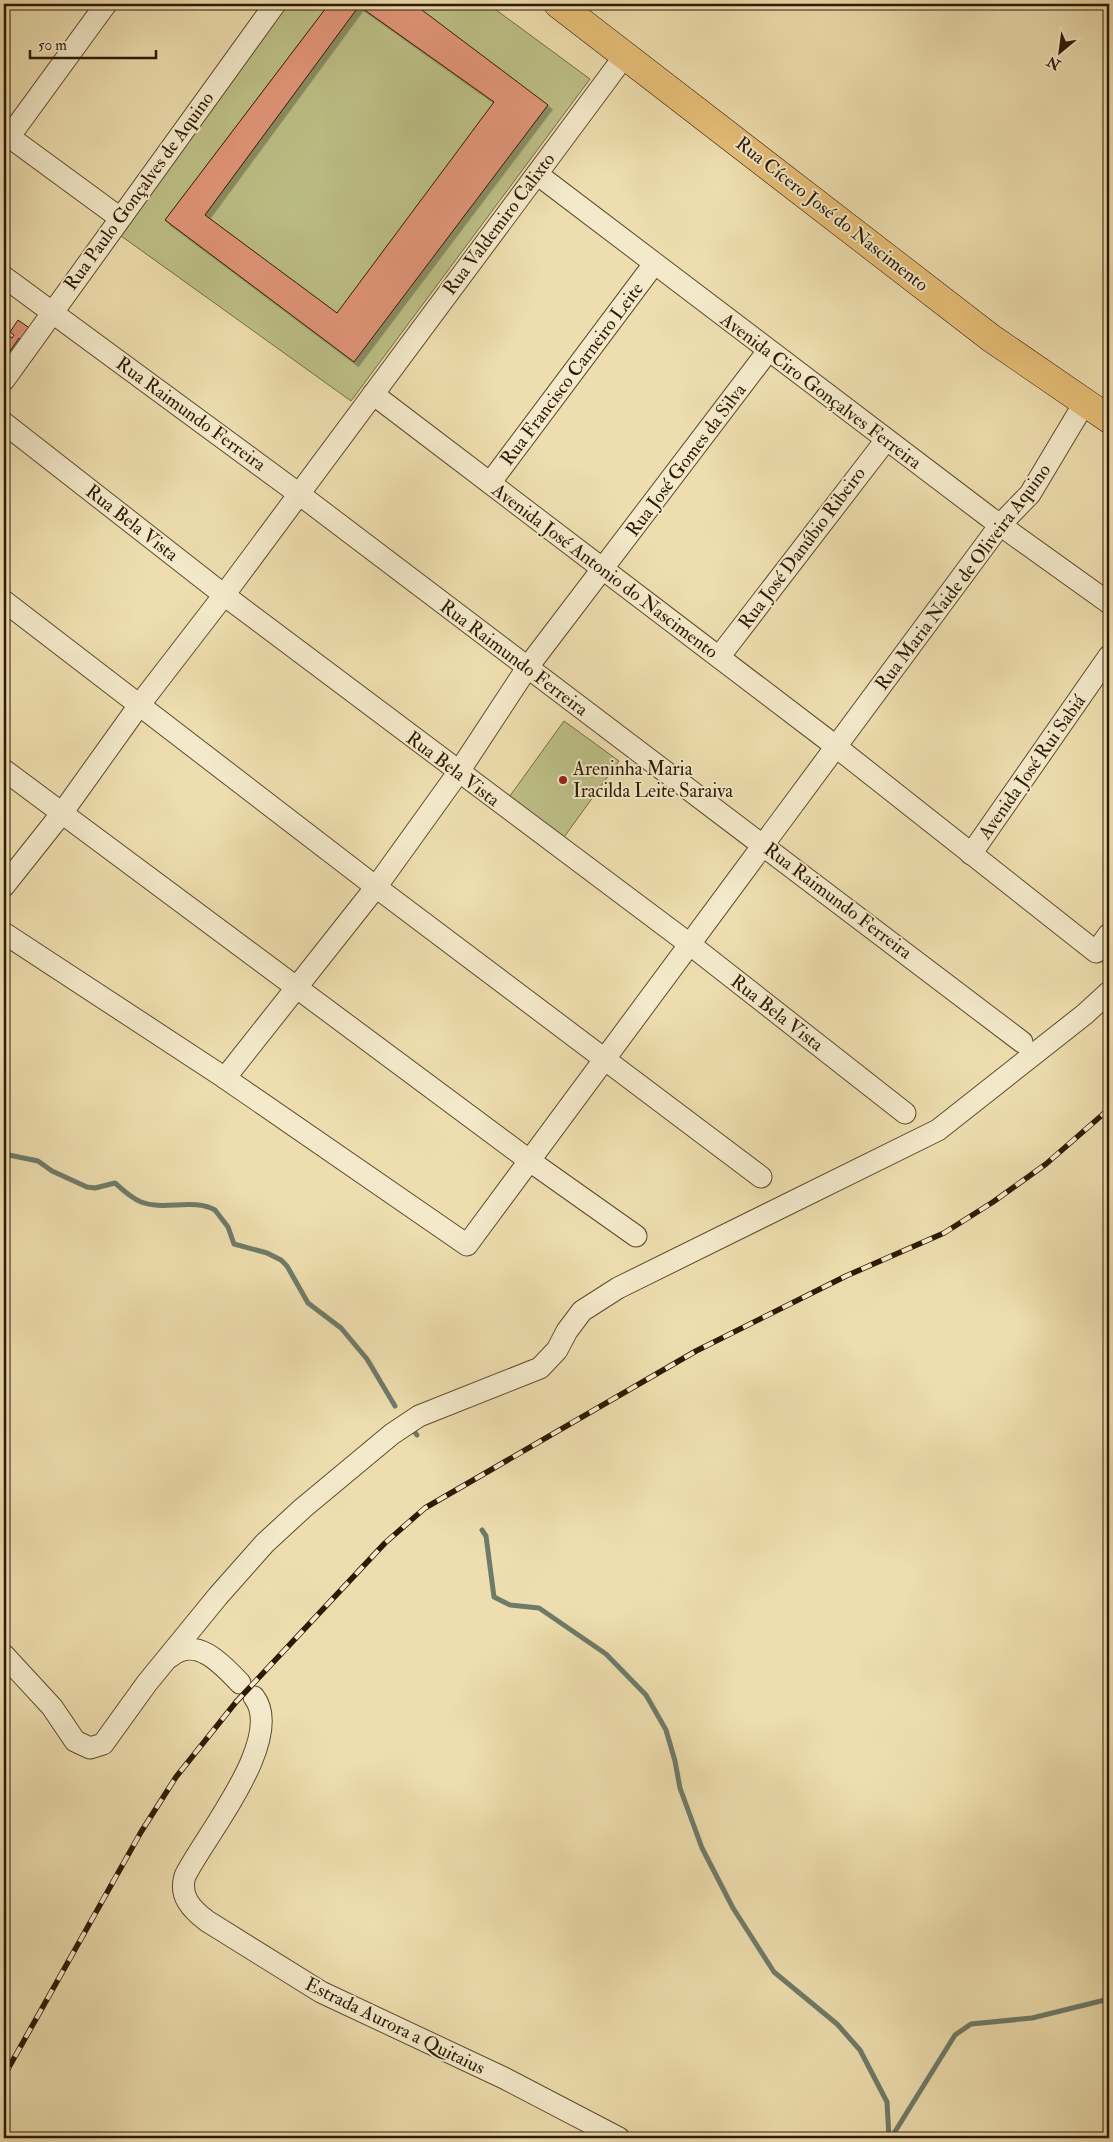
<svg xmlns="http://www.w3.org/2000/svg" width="1113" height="2142" viewBox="0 0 1113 2142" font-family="'IM FELL Double Pica',serif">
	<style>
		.green { fill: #bdc087; stroke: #766d44 }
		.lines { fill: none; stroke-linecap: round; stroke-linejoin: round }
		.stream { stroke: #6e7b69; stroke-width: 5 }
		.building { fill: #e2967a; stroke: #2e1a02; fill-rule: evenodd; filter: url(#shadow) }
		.minor-casing { stroke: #5e4b2d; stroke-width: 23 }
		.major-casing { stroke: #2e1a02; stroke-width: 29 }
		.minor { stroke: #f4eacb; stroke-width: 21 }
		.major { stroke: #e7bf78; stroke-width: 28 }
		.rail-casing { stroke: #2e1a02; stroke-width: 5.5 }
		.rail { stroke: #f4eacb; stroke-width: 4; stroke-dasharray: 11; stroke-linecap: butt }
		.poi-dot { fill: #8f2418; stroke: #f4eacb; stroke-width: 2 }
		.labels { text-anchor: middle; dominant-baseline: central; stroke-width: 4; stroke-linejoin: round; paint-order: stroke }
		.street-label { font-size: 19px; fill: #2e1a02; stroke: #f4eacb }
		.poi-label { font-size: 19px; fill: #2e1a02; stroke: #f4eacb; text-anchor: start }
	</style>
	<defs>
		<filter id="shadow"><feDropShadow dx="4.5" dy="4.5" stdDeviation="0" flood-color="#0004"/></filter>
	</defs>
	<rect width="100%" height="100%" fill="#eedeaf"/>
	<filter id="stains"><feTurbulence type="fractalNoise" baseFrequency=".004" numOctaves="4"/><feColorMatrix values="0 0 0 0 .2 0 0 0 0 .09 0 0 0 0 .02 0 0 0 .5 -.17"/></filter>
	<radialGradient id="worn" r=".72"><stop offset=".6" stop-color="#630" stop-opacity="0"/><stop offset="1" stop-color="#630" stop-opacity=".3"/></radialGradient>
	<g class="green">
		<path d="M 287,4 L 488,4 L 590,79 L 351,401 L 117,233 Z"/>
		<path d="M 564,721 L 619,761 L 562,840 L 507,800 Z"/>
	</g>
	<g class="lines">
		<g class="stream">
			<path d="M 4,1154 L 38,1161 L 52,1171 L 87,1187 L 95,1188 L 115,1183 C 123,1190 131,1198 141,1202 C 164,1211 193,1198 215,1210 L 228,1227 L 234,1244 L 267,1253 L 281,1260 L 287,1266 L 308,1303 L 341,1328 L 367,1359 L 395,1406"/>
			<path d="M 413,1430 L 417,1435"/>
			<path d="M 482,1530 L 486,1536 L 494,1597 L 510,1605 L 539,1608 L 606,1654 L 646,1695 L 666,1730 L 675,1761 L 680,1788 L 702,1848 L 733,1908 L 774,1972 L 837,2024 L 860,2050 L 887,2102 L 889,2138"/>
			<path d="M 891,2138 L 955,2035 L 971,2024 L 1032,2018 L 1109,1999"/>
		</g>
	</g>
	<g class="building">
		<path d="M 329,4 L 414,4 L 548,105 L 354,362 L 165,220 ZM 359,6 L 494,102 L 337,313 L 205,215 Z"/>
		<path d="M 18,320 L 31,329 L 22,341 L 19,338 L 6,357 L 4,355 L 4,340 L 8,335 L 12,338 L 14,335 L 10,332 Z"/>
	</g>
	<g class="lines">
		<defs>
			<g id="minor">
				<path d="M 4,133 L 120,218"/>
				<path d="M 9,137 L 106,4"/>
				<path d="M 537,174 L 989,517 L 1109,603"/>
				<path d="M 4,277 L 299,494 L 1022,1042"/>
				<path d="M 4,380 L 275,4"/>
				<path d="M 373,394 L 825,738 L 1096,952 L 1109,934"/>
				<path d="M 4,423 L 224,595 L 692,946 L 905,1113"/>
				<path d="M 490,483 L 654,264"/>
				<path d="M 4,601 L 376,887 L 761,1177"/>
				<path d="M 719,657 L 886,440"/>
				<path d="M 4,770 L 530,1161 L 636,1236"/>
				<path d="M 971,854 L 1109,656"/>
				<path d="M 4,886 L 62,813 L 140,704 L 224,595 L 626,54"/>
				<path d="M 4,933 L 225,1078 L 467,1245 L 1000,525 L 1030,494 L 1085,402"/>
				<path d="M 225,1078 L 376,887 L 458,773 L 527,668 L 768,351"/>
				<path d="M 4,1655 L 52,1707 L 75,1741 L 90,1748 L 103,1744 L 147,1683 L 218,1596 L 265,1543 L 303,1508 L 392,1434 L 419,1416 L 540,1368 L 557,1350 L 567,1331 L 582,1311 L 618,1288 L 938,1130 L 1085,1014 L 1109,992"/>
				<path d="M 170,1657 C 196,1635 222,1664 240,1683"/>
				<path d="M 254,1697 C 286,1739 204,1837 185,1876 C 179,1896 191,1909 207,1921 L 321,1992 L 504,2078 L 619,2138"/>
			</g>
			<path id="major" d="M 558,4 L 991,338 L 1109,419"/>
		</defs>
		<use href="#minor" class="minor-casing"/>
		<use href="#major" class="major-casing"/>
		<use href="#minor" class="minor"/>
		<use href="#major" class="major"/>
		<defs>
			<path id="rail" d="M 4,2076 L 141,1832 L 176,1777 L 236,1702 L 385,1543 L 425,1508 L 696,1351 L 846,1276 L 944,1233 L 993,1202 L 1046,1164 L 1109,1109"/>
		</defs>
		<use href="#rail" class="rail-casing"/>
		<use href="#rail" class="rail"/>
	</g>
	<circle class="poi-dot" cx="563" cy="780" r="5"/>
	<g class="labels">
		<g class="street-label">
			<text transform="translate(139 191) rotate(-54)">Rua Paulo Gonçalves de Aquino</text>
			<text transform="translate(832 214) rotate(38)">Rua Cícero José do Nascimento</text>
			<text transform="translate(499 224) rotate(-53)">Rua Valdemiro Calixto</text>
			<text transform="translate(572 374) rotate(-53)">Rua Francisco Carneiro Leite</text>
			<text transform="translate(821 391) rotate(37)">Avenida Ciro Gonçalves Ferreira</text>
			<text transform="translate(191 414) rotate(36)">Rua Raimundo Ferreira</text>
			<text transform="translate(686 460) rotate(-53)">Rua José Gomes da Silva</text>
			<text transform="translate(132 523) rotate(38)">Rua Bela Vista</text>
			<text transform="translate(802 548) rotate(-53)">Rua José Danúbio Ribeiro</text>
			<text transform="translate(605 571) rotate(37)">Avenida José Antonio do Nascimento</text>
			<text transform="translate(963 577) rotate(-53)">Rua Maria Naide de Oliveira Aquino</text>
			<text transform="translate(514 658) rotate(37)">Rua Raimundo Ferreira</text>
			<text transform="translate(1032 767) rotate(-55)">Avenida José Rui Sabiá</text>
			<text transform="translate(453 769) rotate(37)">Rua Bela Vista</text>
			<text transform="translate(838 901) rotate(37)">Rua Raimundo Ferreira</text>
			<text transform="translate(777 1013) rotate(38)">Rua Bela Vista</text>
			<text transform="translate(395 2026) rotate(26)">Estrada Aurora a Quitaius</text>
		</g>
		<g class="poi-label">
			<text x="573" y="769">Areninha Maria<tspan x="573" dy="22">Iracilda Leite Saraiva</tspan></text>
		</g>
	</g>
	<rect width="1113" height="2142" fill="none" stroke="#eedeaf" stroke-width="20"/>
	<rect x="5" y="5" width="1103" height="2132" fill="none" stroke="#2e1a02" stroke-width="2.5"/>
	<rect x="10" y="10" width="1093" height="2122" fill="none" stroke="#2e1a02"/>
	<g transform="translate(1060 52) rotate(209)" stroke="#f4eacb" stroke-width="4" paint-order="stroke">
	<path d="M0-4L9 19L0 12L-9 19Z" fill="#2e1a02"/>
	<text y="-8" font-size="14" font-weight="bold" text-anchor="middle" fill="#2e1a02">N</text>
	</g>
	<path d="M30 50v8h126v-8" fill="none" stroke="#2e1a02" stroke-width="2.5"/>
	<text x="38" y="50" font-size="15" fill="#2e1a02" stroke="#f4eacb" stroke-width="4" paint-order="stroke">50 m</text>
	<rect width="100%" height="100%" filter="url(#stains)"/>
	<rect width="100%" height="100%" fill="url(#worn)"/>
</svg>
